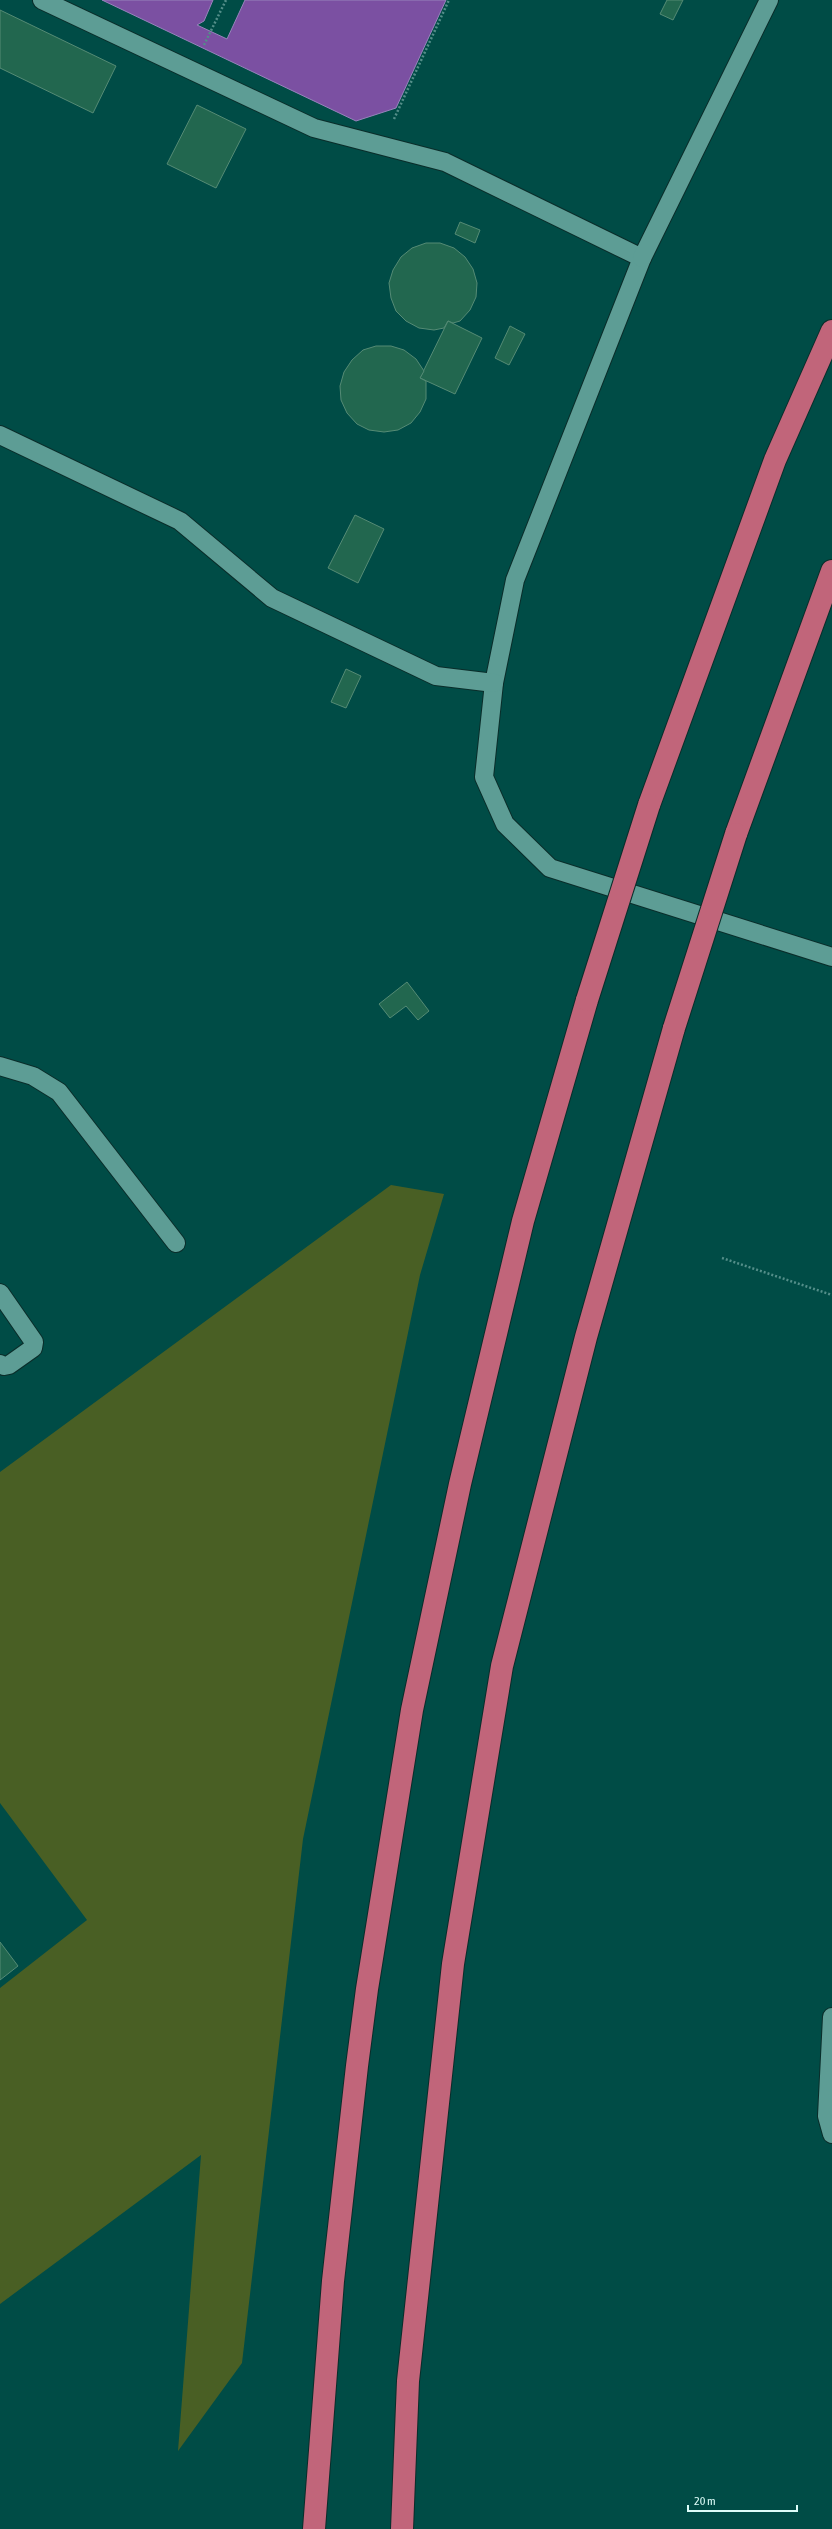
<svg xmlns="http://www.w3.org/2000/svg" width="832" height="2529" viewBox="0 0 832 2529" font-family="'Asap Condensed',sans-serif">
	<style>
		.green { fill: #495f24 }
		.water { fill: #7b50a2; stroke: #9884bc }
		.building { fill: #22674f; stroke: #558b75 }
		.lines { fill: none; stroke-linecap: round; stroke-linejoin: round }
		.service-casing { stroke: #0a2d2a; stroke-width: 20 }
		.motorway-casing { stroke: #0a2d2a; stroke-width: 24 }
		.path { stroke: #538e89; stroke-width: 2.5; stroke-dasharray: 2 2; stroke-linecap: butt }
		.service { stroke: #5d9d95; stroke-width: 18 }
		.motorway { stroke: #c1657a; stroke-width: 22 }
		.motorway-bridge-casing { stroke: #0a2d2a; stroke-width: 24; stroke-linecap: butt }
		.motorway-bridge { stroke: #c1657a; stroke-width: 22 }
	</style>
	<rect width="100%" height="100%" fill="#004c46"/>
	<path class="green" d="M 391,1185 L 444,1194 L 420,1275 L 303,1839 L 242,2363 L 178,2451 L 201,2155 L 0,2304 L 0,1988 L 87,1920 L 0,1803 L 0,1472 Z"/>
	<path class="water" d="M 102,0 L 213,0 L 204,21 L 197,25 L 227,39 L 245,0 L 446,0 L 396,108 L 356,121 Z"/>
	<g class="building">
		<path d="M 667,0 L 683,0 L 673,20 L 660,14 Z"/>
		<path d="M 0,10 L 116,66 L 93,113 L 0,68 Z"/>
		<path d="M 197,105 L 246,129 L 216,188 L 167,164 Z"/>
		<path d="M 460,222 L 480,230 L 475,243 L 455,234 Z"/>
		<path d="M 426,243 L 440,243 L 454,248 L 465,257 L 473,269 L 477,283 L 476,297 L 470,310 L 460,321 L 453,323 L 448,321 L 444,328 L 434,330 L 419,328 L 406,321 L 396,311 L 391,298 L 389,283 L 393,270 L 401,257 L 412,248 Z"/>
		<path d="M 448,321 L 482,338 L 455,394 L 420,378 Z"/>
		<path d="M 510,326 L 525,334 L 509,365 L 495,358 Z"/>
		<path d="M 376,346 L 391,346 L 404,350 L 416,359 L 424,371 L 420,378 L 426,381 L 426,399 L 420,412 L 411,423 L 398,430 L 384,432 L 369,430 L 357,424 L 347,413 L 341,400 L 340,386 L 344,372 L 352,360 L 363,350 Z"/>
		<path d="M 355,515 L 384,529 L 358,583 L 328,568 Z"/>
		<path d="M 346,669 L 361,676 L 346,708 L 331,702 Z"/>
		<path d="M 407,982 L 429,1011 L 418,1020 L 406,1006 L 390,1018 L 379,1004 Z"/>
		<path d="M 0,1942 L 18,1966 L 0,1980 Z"/>
	</g>
	<g class="lines">
		<defs>
			<g id="service">
				<path d="M 42,0 L 314,128 L 445,162 L 642,258 L 515,580 L 494,683 L 484,777 L 505,824 L 550,868 L 832,957"/>
				<path d="M 642,258 L 769,0"/>
				<path d="M 0,435 L 180,521 L 272,598 L 436,676 L 494,683"/>
				<path d="M 0,1066 L 33,1076 L 59,1092 L 176,1243"/>
				<path d="M 0,1293 L 34,1342 L 33,1348 L 9,1365 L 4,1366 L 0,1364"/>
				<path d="M 832,2017 L 827,2116 L 832,2134"/>
			</g>
			<g id="motorway">
				<path d="M 649,805 L 775,460 L 832,331"/>
				<path d="M 736,834 L 832,571"/>
				<path d="M 314,2529 L 333,2281 L 357,2066 L 367,1989 L 412,1710 L 460,1484 L 523,1221 L 587,1000"/>
				<path d="M 402,2529 L 408,2381 L 453,1964 L 502,1666 L 586,1337 L 674,1028"/>
			</g>
		</defs>
		<use href="#service" class="service-casing"/>
		<use href="#motorway" class="motorway-casing"/>
		<g class="path">
			<path d="M 204,45 L 226,0"/>
			<path d="M 394,119 L 449,0"/>
			<path d="M 722,1258 L 832,1295"/>
		</g>
		<use href="#service" class="service"/>
		<use href="#motorway" class="motorway"/>
		<defs>
			<g id="motorway-bridge">
				<path d="M 587,1000 L 649,805"/>
				<path d="M 674,1028 L 736,834"/>
			</g>
		</defs>
		<use href="#motorway-bridge" class="motorway-bridge-casing"/>
		<use href="#motorway-bridge" class="motorway-bridge"/>
	</g>
	<path d="M688 2505v6h109v-6" fill="none" stroke="#ddfdf9" stroke-width="2"/>
	<text x="694" y="2505" font-size="12" fill="#ddfdf9" stroke="#004c46" stroke-width="3" paint-order="stroke">20 m</text>
</svg>
